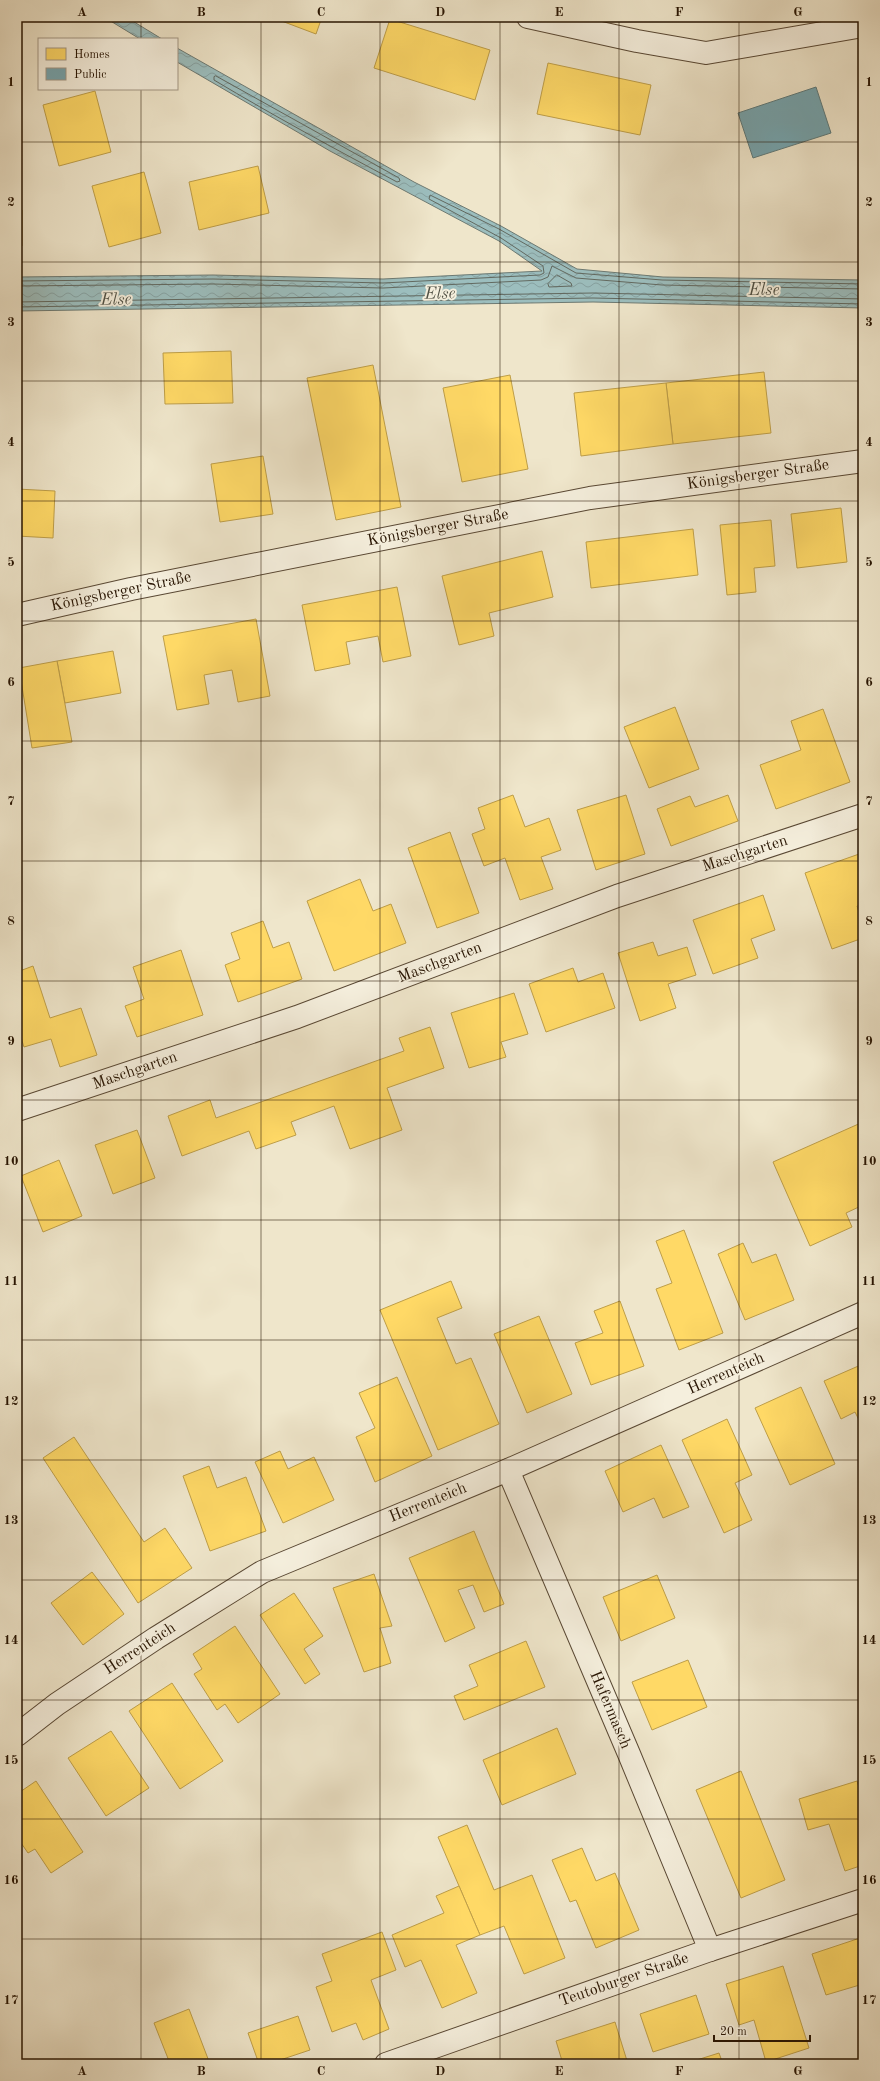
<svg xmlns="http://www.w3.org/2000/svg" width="880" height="2081" viewBox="0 0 880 2081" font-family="'Old Standard TT',serif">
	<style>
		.water { fill: url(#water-waves); stroke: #6d7a73 }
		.homes { fill: #ffd966; stroke: #be9e48 }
		.public { fill: #76a5af; stroke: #5e7a7b }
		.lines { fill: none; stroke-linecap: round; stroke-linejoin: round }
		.shore { stroke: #626960; stroke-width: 1 }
		.minor-casing { stroke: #594834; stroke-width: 24 }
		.tertiary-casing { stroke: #594834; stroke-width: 24 }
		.minor { stroke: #f5efdd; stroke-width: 22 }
		.tertiary { stroke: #f5efdd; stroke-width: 22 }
		.grid { fill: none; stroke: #271402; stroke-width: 1; stroke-opacity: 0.55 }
		.labels { text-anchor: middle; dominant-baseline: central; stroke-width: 4; stroke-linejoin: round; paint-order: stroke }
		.street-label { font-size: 16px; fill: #271402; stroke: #f5efdd }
		.water-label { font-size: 17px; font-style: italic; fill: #505044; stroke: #f5efdd }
		.neatline { fill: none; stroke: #271402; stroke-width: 1.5 }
		.grid-label { font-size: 13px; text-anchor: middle; font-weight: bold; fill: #271402 }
	</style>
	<defs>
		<pattern id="water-waves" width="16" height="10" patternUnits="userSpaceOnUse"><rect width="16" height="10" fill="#9cbebe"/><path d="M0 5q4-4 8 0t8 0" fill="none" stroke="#86a2a2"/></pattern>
	</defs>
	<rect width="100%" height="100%" fill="#efe6cb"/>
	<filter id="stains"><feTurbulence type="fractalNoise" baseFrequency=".005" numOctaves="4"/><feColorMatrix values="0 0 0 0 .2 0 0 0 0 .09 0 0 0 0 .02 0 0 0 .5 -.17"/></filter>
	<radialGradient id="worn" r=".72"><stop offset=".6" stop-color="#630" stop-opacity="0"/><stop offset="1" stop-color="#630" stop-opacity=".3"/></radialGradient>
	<g class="water">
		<path d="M 104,17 L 126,17 L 162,39 L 140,39 Z"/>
		<path d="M 177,48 L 414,182 L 501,226 L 577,269 L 663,277 L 863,280 L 863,308 L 593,302 L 17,311 L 17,277 L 213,275 L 383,279 L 542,271 L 499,241 L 330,151 L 177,62 Z"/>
	</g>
	<g class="homes">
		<path d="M 271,17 L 322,17 L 316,34 Z"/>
		<path d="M 390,19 L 490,50 L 475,100 L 374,68 Z"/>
		<path d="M 548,63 L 651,85 L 640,135 L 537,114 Z"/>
		<path d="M 95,91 L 111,152 L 59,166 L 43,105 Z"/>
		<path d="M 258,166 L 269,213 L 199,230 L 189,182 Z"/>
		<path d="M 144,172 L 161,233 L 109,247 L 92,186 Z"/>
		<path d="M 17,210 L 22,210 L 22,246 L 17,247 Z"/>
		<path d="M 231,351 L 233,403 L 165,404 L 163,353 Z"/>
		<path d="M 373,365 L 401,507 L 336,520 L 307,378 Z"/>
		<path d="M 764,372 L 771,433 L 673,444 L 666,383 Z"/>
		<path d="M 510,375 L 528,469 L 462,482 L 443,388 Z"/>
		<path d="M 666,383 L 673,444 L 581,456 L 574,393 Z"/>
		<path d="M 263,456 L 273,514 L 220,522 L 211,464 Z"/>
		<path d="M 17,489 L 55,491 L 53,538 L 17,536 Z"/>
		<path d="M 841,508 L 847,562 L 797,568 L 791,514 Z"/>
		<path d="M 771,520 L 775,566 L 754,568 L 756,592 L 727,595 L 720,525 Z"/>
		<path d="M 693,529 L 698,575 L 591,588 L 586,542 Z"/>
		<path d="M 542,551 L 553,597 L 489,613 L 494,636 L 459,645 L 442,576 Z"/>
		<path d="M 397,587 L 411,656 L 383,662 L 378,636 L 346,642 L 350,664 L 315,671 L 302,605 Z"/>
		<path d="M 256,619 L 270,696 L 238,702 L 232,670 L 204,675 L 209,704 L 177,710 L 163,636 Z"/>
		<path d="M 113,651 L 121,693 L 65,703 L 57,661 Z"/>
		<path d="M 57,661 L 72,742 L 32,748 L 19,668 Z"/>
		<path d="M 675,707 L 699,769 L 649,788 L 624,727 Z"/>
		<path d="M 823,709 L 850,782 L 776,809 L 760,765 L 801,750 L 791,721 Z"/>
		<path d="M 513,795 L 525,827 L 549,818 L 561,850 L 541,857 L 553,889 L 520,900 L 505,858 L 484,866 L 472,834 L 485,829 L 478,808 Z"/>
		<path d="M 626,795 L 645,854 L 596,870 L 577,810 Z"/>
		<path d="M 728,795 L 738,821 L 671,846 L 657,809 L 690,796 L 695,807 Z"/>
		<path d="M 450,832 L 479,913 L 437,928 L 408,848 Z"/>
		<path d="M 862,853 L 863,904 L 857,906 L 863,925 L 863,938 L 832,949 L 805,873 Z"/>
		<path d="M 360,879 L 373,911 L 391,904 L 406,943 L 334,971 L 307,901 Z"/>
		<path d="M 763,895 L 775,930 L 751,939 L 758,958 L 713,974 L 693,920 Z"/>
		<path d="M 263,921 L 273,948 L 289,942 L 302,979 L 238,1002 L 225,965 L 240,959 L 231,933 Z"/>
		<path d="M 653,942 L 658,956 L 687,947 L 696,975 L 668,984 L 676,1008 L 640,1021 L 618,953 Z"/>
		<path d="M 181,950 L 203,1015 L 137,1037 L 125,1006 L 144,999 L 133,967 Z"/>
		<path d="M 33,966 L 50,1018 L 81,1008 L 97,1055 L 60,1067 L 51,1039 L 24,1047 L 17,1025 L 17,972 Z"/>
		<path d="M 573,968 L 578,982 L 603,973 L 615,1008 L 546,1032 L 529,984 Z"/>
		<path d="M 514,993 L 528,1034 L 501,1042 L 506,1057 L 469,1068 L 451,1013 Z"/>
		<path d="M 430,1027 L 444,1068 L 387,1088 L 402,1130 L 350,1149 L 334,1106 L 291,1122 L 296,1135 L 256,1149 L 249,1131 L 182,1156 L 168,1116 L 210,1100 L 216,1118 L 404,1051 L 399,1038 Z"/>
		<path d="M 863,1122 L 863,1205 L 846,1213 L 852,1227 L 810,1246 L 773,1162 Z"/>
		<path d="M 137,1130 L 155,1178 L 113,1194 L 95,1145 Z"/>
		<path d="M 59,1160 L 82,1216 L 43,1232 L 21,1176 Z"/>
		<path d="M 684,1230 L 723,1333 L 679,1350 L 656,1289 L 672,1283 L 656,1241 Z"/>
		<path d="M 743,1243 L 752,1263 L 776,1254 L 794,1300 L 745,1320 L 718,1254 Z"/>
		<path d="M 451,1281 L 462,1308 L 437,1318 L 456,1364 L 471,1358 L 499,1424 L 438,1450 L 380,1310 Z"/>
		<path d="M 620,1301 L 644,1366 L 591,1385 L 575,1343 L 603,1333 L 594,1311 Z"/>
		<path d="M 539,1316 L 572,1394 L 527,1413 L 494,1334 Z"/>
		<path d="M 863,1364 L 863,1428 L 855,1412 L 841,1419 L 824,1381 Z"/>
		<path d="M 397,1377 L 432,1456 L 375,1482 L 356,1437 L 375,1428 L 359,1393 Z"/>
		<path d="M 801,1387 L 835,1464 L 790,1485 L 755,1408 Z"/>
		<path d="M 727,1419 L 752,1475 L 735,1483 L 752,1520 L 724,1533 L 682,1440 Z"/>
		<path d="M 74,1437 L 144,1542 L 165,1528 L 192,1568 L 138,1603 L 43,1458 Z"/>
		<path d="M 661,1445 L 689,1507 L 663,1518 L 654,1498 L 623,1512 L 605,1471 Z"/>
		<path d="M 280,1451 L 288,1469 L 314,1457 L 334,1500 L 283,1523 L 255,1462 Z"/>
		<path d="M 209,1466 L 217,1488 L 246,1477 L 266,1531 L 210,1551 L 183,1476 Z"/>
		<path d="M 474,1531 L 504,1604 L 484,1612 L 473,1585 L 458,1590 L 475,1628 L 445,1642 L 409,1558 Z"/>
		<path d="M 92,1572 L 124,1614 L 83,1645 L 51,1603 Z"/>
		<path d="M 374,1574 L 392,1626 L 380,1628 L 391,1663 L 364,1672 L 333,1588 Z"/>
		<path d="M 657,1575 L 675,1618 L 621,1641 L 603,1597 Z"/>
		<path d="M 294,1593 L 323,1636 L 304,1649 L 320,1674 L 305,1684 L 260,1615 Z"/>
		<path d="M 235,1626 L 280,1694 L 238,1723 L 225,1704 L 217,1710 L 194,1674 L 202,1669 L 193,1654 Z"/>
		<path d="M 526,1641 L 545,1687 L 464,1720 L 454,1696 L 478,1686 L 469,1665 Z"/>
		<path d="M 688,1660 L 707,1707 L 652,1730 L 632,1682 Z"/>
		<path d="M 172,1683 L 223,1761 L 180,1789 L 129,1711 Z"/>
		<path d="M 557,1728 L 576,1774 L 502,1805 L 483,1760 Z"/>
		<path d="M 111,1731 L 149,1788 L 106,1816 L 68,1758 Z"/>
		<path d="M 741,1771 L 785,1880 L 741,1898 L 696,1790 Z"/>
		<path d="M 36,1781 L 83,1852 L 51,1873 L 35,1849 L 28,1853 L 17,1837 L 17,1794 Z"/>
		<path d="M 857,1781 L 863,1800 L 863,1865 L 845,1871 L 829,1824 L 808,1830 L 799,1799 Z"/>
		<path d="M 467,1825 L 494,1890 L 532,1875 L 565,1958 L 524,1974 L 504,1926 L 480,1935 L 438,1837 Z"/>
		<path d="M 582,1848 L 596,1881 L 615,1873 L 639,1930 L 596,1948 L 576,1900 L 570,1902 L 552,1860 Z"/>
		<path d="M 459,1886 L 480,1935 L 456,1945 L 477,1993 L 442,2008 L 421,1960 L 405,1967 L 392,1935 L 444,1913 L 436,1896 Z"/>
		<path d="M 382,1932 L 396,1970 L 371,1980 L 389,2029 L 363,2040 L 356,2023 L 332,2032 L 316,1987 L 332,1981 L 322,1954 Z"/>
		<path d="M 863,1937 L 863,1984 L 826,1995 L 812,1954 Z"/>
		<path d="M 783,1966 L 809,2048 L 766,2062 L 754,2020 L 739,2025 L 726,1984 Z"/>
		<path d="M 696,1995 L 709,2034 L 653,2052 L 640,2014 Z"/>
		<path d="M 189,2009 L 210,2064 L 160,2064 L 169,2061 L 154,2023 Z"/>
		<path d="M 298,2016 L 310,2050 L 268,2064 L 259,2064 L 248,2033 Z"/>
		<path d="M 615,2022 L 628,2064 L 563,2064 L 556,2041 Z"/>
		<path d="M 719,2053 L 723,2064 L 684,2064 Z"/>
	</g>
	<path class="public" d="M 816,87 L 831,133 L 753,158 L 738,113 Z"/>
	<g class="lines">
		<g class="shore">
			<path d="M 216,76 L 399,178 L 400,181 L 397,182 C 335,149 274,116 214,80 L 214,77 Z"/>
			<path d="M 557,275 L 571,283 L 572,286 L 549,287 L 548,284 Z"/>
			<path d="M 17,281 L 213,279 L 383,283 L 540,275 L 544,273 L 543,266 L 501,238 L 429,199 L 430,195 L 499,229 L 576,273 L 662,280 L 863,284"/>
			<path d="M 17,286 L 213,284 L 383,288 L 541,280 L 548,277 L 552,266 L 576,278 L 662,285 L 863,289"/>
			<path d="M 17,302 L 593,293 L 863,299"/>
			<path d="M 17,307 L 593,298 L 863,304"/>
		</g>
		<defs>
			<g id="minor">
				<path d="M 528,17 L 637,41 L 706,53 L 863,26"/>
				<path d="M 17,615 L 131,589 L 590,498 L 863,461"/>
				<path d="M 17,1110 L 297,1017 L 617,896 L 863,815"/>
				<path d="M 508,1470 L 629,1754 L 710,1950"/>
				<path d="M 386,2064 L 710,1950 L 863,1900"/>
			</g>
			<path id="tertiary" d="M 17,1735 L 57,1704 L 156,1638 L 262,1572 L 508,1470 L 863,1313"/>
		</defs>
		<use href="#minor" class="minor-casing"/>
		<use href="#tertiary" class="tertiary-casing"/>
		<use href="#minor" class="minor"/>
		<use href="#tertiary" class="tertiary"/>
	</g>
	<path class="grid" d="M 141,17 L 141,39M 261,17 L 261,2064M 380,17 L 380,2064M 500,17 L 500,2064M 619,17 L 619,2064M 739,17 L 739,2064M 141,89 L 141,2064M 17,142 L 863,142M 17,262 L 863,262M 17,381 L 863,381M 17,501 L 863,501M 17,621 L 863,621M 17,741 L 863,741M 17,861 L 863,861M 17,981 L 863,981M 17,1100 L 863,1100M 17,1220 L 863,1220M 17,1340 L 863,1340M 17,1460 L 863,1460M 17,1580 L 863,1580M 17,1700 L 863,1700M 17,1819 L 863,1819M 17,1939 L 863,1939"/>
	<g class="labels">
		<g class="street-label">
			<text transform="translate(758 475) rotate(-8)">Königsberger Straße</text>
			<text transform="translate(438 528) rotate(-11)">Königsberger Straße</text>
			<text transform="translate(121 592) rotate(-12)">Königsberger Straße</text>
			<text transform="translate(745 854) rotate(-18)">Maschgarten</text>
			<text transform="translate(440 963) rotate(-21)">Maschgarten</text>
			<text transform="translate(135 1071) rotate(-19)">Maschgarten</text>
			<text transform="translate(726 1374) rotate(-24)">Herrenteich</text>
			<text transform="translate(428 1503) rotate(-22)">Herrenteich</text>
			<text transform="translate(140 1649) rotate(-33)">Herrenteich</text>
			<text transform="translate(610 1710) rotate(67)">Hafermasch</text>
			<text transform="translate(624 1980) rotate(-19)">Teutoburger Straße</text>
		</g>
		<g class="water-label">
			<text x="764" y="290">Else</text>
			<text transform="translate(440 294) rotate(-1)">Else</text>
			<text transform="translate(116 300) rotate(-1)">Else</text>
		</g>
	</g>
	<rect width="880" height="2081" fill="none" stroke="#efe6cb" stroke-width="44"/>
	<rect x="38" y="38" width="140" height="52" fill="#f5efdd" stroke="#a39785"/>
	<rect x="46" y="48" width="20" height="12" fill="#ffd966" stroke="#a39785"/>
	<text x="74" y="58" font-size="12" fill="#271402">Homes</text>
	<rect x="46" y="68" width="20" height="12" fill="#76a5af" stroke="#a39785"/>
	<text x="74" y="78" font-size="12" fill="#271402">Public</text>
	<path d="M714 2035v6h96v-6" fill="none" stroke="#271402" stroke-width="2"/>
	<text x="720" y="2035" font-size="12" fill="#271402" stroke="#f5efdd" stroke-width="3" paint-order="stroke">20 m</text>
	<rect x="22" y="22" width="836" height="2037" class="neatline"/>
	<g class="grid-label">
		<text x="82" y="16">A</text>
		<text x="201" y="16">B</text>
		<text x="321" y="16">C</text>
		<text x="440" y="16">D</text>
		<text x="559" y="16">E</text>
		<text x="679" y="16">F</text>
		<text x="798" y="16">G</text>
		<text x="11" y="86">1</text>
		<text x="869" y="86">1</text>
		<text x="11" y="206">2</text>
		<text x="869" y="206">2</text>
		<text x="11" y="326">3</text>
		<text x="869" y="326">3</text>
		<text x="11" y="446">4</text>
		<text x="869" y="446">4</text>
		<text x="11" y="566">5</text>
		<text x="869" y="566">5</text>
		<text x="11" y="686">6</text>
		<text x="869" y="686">6</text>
		<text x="11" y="805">7</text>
		<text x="869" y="805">7</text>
		<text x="11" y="925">8</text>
		<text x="869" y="925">8</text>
		<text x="11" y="1045">9</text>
		<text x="869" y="1045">9</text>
		<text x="11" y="1165">10</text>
		<text x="869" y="1165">10</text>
		<text x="11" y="1285">11</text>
		<text x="869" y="1285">11</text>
		<text x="11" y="1405">12</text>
		<text x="869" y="1405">12</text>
		<text x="11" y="1524">13</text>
		<text x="869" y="1524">13</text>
		<text x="11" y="1644">14</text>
		<text x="869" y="1644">14</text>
		<text x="11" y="1764">15</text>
		<text x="869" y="1764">15</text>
		<text x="11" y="1884">16</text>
		<text x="869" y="1884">16</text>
		<text x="11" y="2004">17</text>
		<text x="869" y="2004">17</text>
		<text x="82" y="2075">A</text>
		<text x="201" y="2075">B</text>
		<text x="321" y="2075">C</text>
		<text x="440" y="2075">D</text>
		<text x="559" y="2075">E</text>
		<text x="679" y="2075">F</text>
		<text x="798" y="2075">G</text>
	</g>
	<rect width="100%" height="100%" filter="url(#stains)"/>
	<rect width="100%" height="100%" fill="url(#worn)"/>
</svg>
